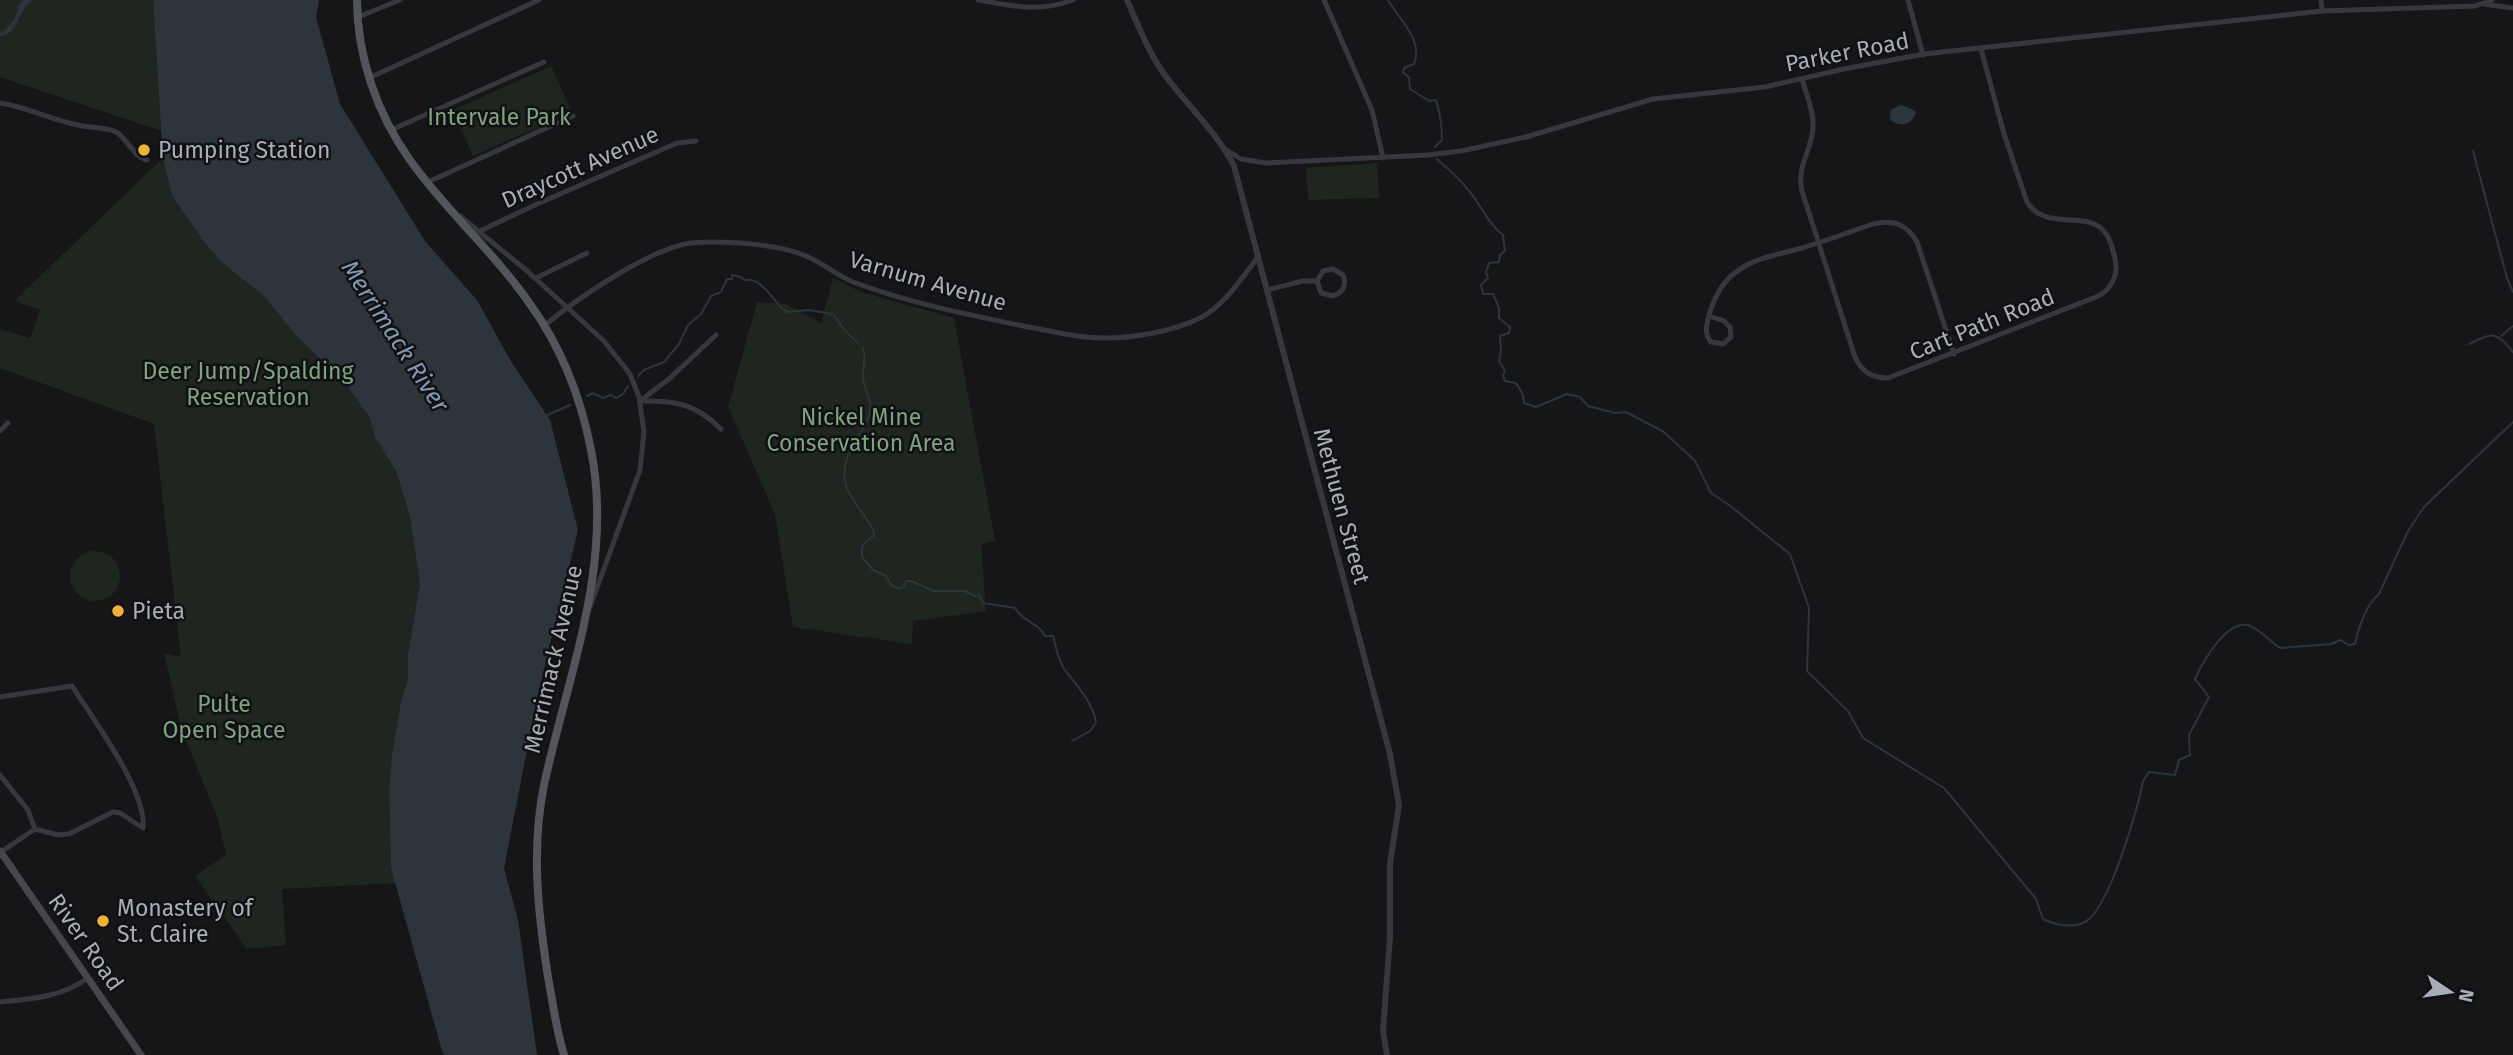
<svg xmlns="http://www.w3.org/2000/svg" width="2513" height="1055" viewBox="0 0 2513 1055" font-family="'Fira Sans',sans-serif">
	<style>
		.green { fill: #1e261f }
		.water { fill: #2c353c }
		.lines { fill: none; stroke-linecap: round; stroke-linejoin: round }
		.stream { stroke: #2c353c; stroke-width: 2 }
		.minor { stroke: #37383d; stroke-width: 5 }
		.tertiary { stroke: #37383d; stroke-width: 6 }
		.secondary { stroke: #45474d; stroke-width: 7 }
		.primary { stroke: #53555c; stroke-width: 8 }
		.poi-dot { fill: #f2b134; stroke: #111113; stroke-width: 2.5 }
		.labels { text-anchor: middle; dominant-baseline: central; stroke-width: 5; stroke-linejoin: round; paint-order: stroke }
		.street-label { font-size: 23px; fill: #a8adb8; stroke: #111113 }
		.park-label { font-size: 23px; fill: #7fa381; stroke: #111113 }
		.poi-label { font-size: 23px; fill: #a8adb8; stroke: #111113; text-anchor: start }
		.water-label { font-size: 24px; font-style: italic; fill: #7f9bb3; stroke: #111113 }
	</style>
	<rect width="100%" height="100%" fill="#161618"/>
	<g class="green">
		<path d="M 0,0 L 153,0 L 162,131 L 0,77 Z"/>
		<path d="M 551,66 L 572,112 L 473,156 L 453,110 Z"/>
		<path d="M 163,158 L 172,196 L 209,247 L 228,267 L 264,296 L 339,379 L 346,384 L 370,418 L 375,437 L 396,471 L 411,516 L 420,583 L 408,654 L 408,679 L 401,702 L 389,790 L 391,867 L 396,883 L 282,889 L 286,945 L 247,949 L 195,876 L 226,855 L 218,819 L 182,731 L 164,653 L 181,657 L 154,424 L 0,368 L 0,329 L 30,338 L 40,310 L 14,301 Z"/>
		<path d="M 1377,163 L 1379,198 L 1308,200 L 1306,168 Z"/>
		<path d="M 833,278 L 861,292 L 954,318 L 995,541 L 981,544 L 986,611 L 913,621 L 912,644 L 793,627 L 775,514 L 728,407 L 757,302 L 786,304 L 821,323 Z"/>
		<circle cx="95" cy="576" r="25"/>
	</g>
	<g class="water">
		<path d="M 23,0 L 33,0 C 18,8 18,36 0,36 L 0,31 L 3,32 L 14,20 L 19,5 Z"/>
		<path d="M 153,0 L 319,0 L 316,17 L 340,104 L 425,241 L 477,300 L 512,363 L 550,420 L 578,530 L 538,694 L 504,868 L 518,920 L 537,1055 L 444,1055 L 442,1051 L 391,868 L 389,790 L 392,756 L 401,702 L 408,679 L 408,654 L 420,583 L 410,516 L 396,471 L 375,437 L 370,418 L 346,384 L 295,334 L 264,296 L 225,265 L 208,247 L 172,196 L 163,158 Z"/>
		<path d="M 1900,105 L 1910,108 L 1916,112 C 1913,126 1898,128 1890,119 L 1891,110 Z"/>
	</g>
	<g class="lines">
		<g class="stream">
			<path d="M 1388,0 C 1399,19 1424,41 1414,64 L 1404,68 L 1403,73 L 1409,77 L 1410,89 L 1429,101 L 1436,100 C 1440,113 1442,125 1442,140 L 1435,147"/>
			<path d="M 2473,151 L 2507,278 L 2513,292"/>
			<path d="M 1437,159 C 1448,169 1460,179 1469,191 C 1481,205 1488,224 1503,235 L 1505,251 L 1500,255 L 1499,262 L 1489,263 L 1486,272 L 1488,278 L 1481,285 L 1483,294 L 1493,294 L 1499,308 L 1499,318 L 1510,327 L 1509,333 L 1500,336 L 1501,351 L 1499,361 L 1505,371 L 1503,375 L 1505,381 L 1516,383 L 1523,395 L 1524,403 L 1536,407 L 1567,394 L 1580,397 L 1588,406 L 1615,413 L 1626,412 L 1664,432 L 1695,461 L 1711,493 L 1729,505 L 1790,554 L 1809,608 L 1807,671 L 1848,711 L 1863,738 L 1944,788 L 2036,899 L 2043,919 C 2056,925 2071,929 2085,922 C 2109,909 2138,809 2143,781 L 2149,772 L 2175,775 L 2179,760 L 2190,755 L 2189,735 L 2209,697 L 2195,679 C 2203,662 2225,621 2248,625 C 2258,628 2271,642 2280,648 L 2331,644 L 2340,640 L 2349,645 L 2355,644 C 2359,626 2365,606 2379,594 L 2408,531 L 2424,507 L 2513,422"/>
			<path d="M 2501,336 L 2513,326"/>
			<path d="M 2469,344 C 2494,332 2495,331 2513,352"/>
			<path d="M 863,348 C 867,359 862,368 863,379 C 865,392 874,402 869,416 C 860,440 838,457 846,486 C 852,503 867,516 874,532 L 874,535 L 862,546 L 862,557 L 873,570 L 886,576 C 889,583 894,590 902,588 L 907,581 L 911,581 L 933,591 L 965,591 L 975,596 L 979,595 L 983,603 L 1015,608 C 1025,624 1037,621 1045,636 L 1053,636 C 1056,647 1058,660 1064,669 C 1076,684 1094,704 1096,723 L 1090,731 L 1072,741"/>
			<path d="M 638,376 L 644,370 L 664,362 L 679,344 L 688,325 L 701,314 L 711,296 L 721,292 L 727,279 L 732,279 L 732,275 L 741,277 L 744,280 C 764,277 772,302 787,312 L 809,310 L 833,314 L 846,332 L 858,343"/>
			<path d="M 587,396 L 593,393 L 603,398 L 611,395 L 616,398 L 623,394 L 628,386"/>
			<path d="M 545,416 L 570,405"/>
		</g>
		<g class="minor">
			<path d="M 978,0 C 1015,6 1037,13 1073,0"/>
			<path d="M 1324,0 L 1372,110 L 1383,158"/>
			<path d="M 1908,0 L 1923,55"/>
			<path d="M 2321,0 L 2322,11"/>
			<path d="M 2484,4 L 2513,8"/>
			<path d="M 358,17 L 400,0"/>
			<path d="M 369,78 L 539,0"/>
			<path d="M 1802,79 C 1806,94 1814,111 1813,127 C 1812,150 1796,167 1802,191 L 1855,357 C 1862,372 1872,378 1888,378 L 2096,297 C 2105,293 2111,287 2114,278 C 2118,269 2116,260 2113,251 C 2101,197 2051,239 2027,202 L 2004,134 L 1981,49"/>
			<path d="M 0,103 C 27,107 52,120 78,125 C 90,128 105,127 116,132 C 128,139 133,157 147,160"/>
			<path d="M 391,130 L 544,62"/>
			<path d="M 1225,149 L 1241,159 L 1266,163 L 1428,155 L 1461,151 L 1526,137 L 1653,99 L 1765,87 L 1844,69 L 1924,54 L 2322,11 L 2475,6 L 2492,0"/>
			<path d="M 428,182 L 573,116"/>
			<path d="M 460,216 L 526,270 L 604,341 L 630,374 L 639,397 L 644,432 L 640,470 L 590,607"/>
			<path d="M 480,231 L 537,204 L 677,143 L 696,141"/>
			<path d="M 536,278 L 587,253"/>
			<path d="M 1267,290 L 1303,281 L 1317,281 L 1321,293 L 1333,296 C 1343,293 1347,285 1343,275 L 1333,269 L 1323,271 L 1317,281"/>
			<path d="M 1709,316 L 1724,321 L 1730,327 L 1731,337 L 1723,344 L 1711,342 C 1703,333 1707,323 1710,312 C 1715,296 1722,282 1736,272 C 1754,258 1780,254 1802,248 C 1826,241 1849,232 1873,224 C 1893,219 1907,224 1917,242 L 1954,354"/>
			<path d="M 544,326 C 576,299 651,248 691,243 C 721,240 779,244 806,256 C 823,263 836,275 853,282 C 909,303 969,315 1028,327 C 1052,331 1077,338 1101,338 C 1129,339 1175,331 1200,318 C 1225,305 1241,279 1258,257"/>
			<path d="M 640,401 L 670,378 L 716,335"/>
			<path d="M 640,401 C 675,400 696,404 721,429"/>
			<path d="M 0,431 L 8,423"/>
			<path d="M 0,697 L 72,686 C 93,719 147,791 143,828 L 120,813 L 113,812 L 69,834 L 58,835 L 35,829 L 1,852"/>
			<path d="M 0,775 L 28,810 L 35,829"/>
			<path d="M 0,1002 C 31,999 62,997 88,978"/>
		</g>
		<path class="tertiary" d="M 1127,0 C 1139,27 1149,54 1167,78 C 1189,107 1217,133 1234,166 L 1390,754 L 1399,805 L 1390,863 L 1390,937 L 1383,1031 L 1387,1055"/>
		<path class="secondary" d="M 0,851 L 141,1055"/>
		<path class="primary" d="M 357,0 C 357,56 377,114 410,160 C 446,211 494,252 530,304 C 561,347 581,398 591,450 C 614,565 568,674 544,785 C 531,849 538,913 548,977 C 553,1003 556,1030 564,1055"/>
	</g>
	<g class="poi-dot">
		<circle cx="144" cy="150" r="7"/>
		<circle cx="118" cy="611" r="7"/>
		<circle cx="103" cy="921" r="7"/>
	</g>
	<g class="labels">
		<g class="street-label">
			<text transform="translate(1847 52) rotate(-11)">Parker Road</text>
			<text transform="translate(580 167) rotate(-24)">Draycott Avenue</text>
			<text transform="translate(928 281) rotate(16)">Varnum Avenue</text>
			<text transform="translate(1982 324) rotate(-22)">Cart Path Road</text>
			<text transform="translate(1342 506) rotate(75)">Methuen Street</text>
			<text transform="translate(553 659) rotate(-77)">Merrimack Avenue</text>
			<text transform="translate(86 942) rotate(55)">River Road</text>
		</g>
		<g class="park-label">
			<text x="499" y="117">Intervale Park</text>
			<text x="248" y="371">Deer Jump/Spalding<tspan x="248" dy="26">Reservation</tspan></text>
			<text x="861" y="417">Nickel Mine<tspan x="861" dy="26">Conservation Area</tspan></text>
			<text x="224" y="704">Pulte<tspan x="224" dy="26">Open Space</tspan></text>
		</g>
		<g class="poi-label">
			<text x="158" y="150">Pumping Station</text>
			<text x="132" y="611">Pieta</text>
			<text x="117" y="908">Monastery of<tspan x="117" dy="26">St. Claire</tspan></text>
		</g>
		<g class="water-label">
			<text transform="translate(395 336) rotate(57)">Merrimack River</text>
		</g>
	</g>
	<g transform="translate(2450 992) rotate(103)" stroke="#111113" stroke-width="5" paint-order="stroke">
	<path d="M0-5L12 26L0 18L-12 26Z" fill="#a8adb8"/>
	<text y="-10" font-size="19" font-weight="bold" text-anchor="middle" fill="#a8adb8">N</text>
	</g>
</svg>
